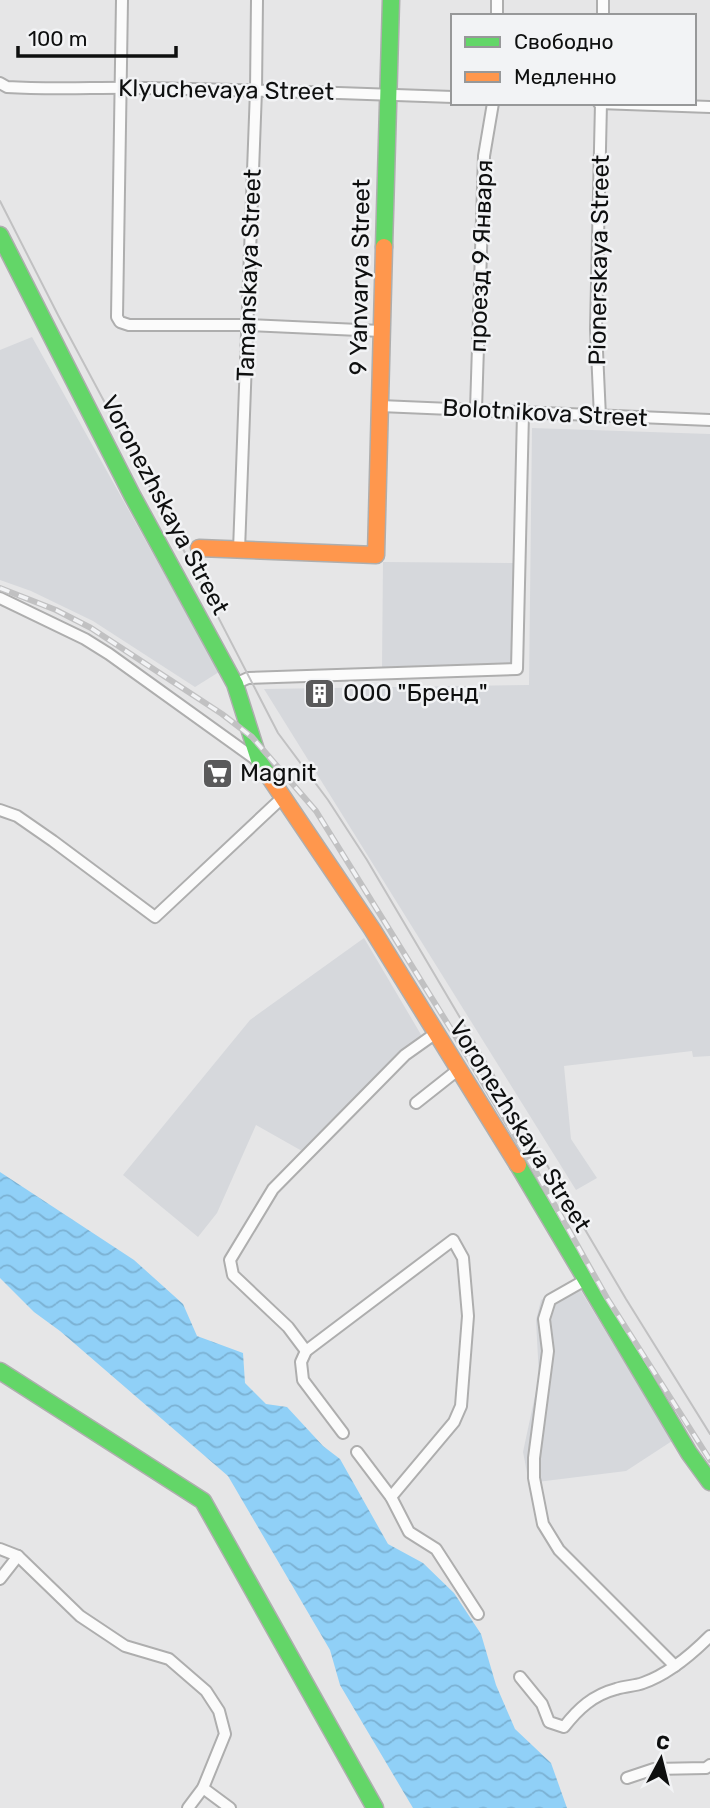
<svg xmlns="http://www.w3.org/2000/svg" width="710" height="1808" viewBox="0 0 710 1808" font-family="Rubik,sans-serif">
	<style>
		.built { fill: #d6d8dc }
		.water { fill: url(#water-waves) }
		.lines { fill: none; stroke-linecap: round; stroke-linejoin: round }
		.street-casing { stroke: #aeaeae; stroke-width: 14 }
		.fast-casing { stroke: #aeaeae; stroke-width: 19 }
		.slow-casing { stroke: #aeaeae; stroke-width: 19 }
		.street { stroke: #fbfbfb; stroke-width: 10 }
		.fast { stroke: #63d668; stroke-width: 16 }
		.slow { stroke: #ff974d; stroke-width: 16 }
		.tram { stroke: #c1c1c2; stroke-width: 2 }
		.rail-casing { stroke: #c1c1c2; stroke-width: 6 }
		.rail { stroke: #f2f3f5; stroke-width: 3.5; stroke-dasharray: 10; stroke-linecap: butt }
		.labels { text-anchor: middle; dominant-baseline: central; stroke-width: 5; stroke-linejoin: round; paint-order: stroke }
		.street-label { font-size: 24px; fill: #0e0f0f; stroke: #f2f3f5 }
		.poi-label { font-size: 24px; fill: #0e0f0f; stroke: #f2f3f5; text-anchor: start }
	</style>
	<defs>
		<pattern id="water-waves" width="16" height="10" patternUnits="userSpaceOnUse" patternTransform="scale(1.75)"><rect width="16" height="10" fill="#90d0f7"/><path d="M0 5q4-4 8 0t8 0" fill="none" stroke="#7bb1d3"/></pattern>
	</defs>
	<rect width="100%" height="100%" fill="#e6e6e7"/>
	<g class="built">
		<path d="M 32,337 L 219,672 L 195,687 L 93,621 L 31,591 L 0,580 L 0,350 Z"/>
		<path d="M 532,428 L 710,434 L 710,1056 L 693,1057 L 692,1051 L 564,1066 L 571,1139 L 597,1178 L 576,1190 L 264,689 L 529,685 Z"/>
		<path d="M 383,562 L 514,563 L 513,663 L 382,667 Z"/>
		<path d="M 364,938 L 423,1038 L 398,1056 L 302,1151 L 256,1125 L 217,1213 L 198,1237 L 123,1175 L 250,1020 Z"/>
		<path d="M 575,1281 L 672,1441 L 626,1471 L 529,1483 L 523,1452 L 539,1377 L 536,1320 L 541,1300 Z"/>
	</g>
	<path class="water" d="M 0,1172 L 134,1260 L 183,1304 L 197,1336 L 243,1353 L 245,1383 L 266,1404 L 287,1407 L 323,1446 L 340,1459 L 388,1544 L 423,1563 L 454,1593 L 481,1634 L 496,1685 L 515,1729 L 551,1763 L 567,1808 L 413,1808 L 340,1685 L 330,1650 L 228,1476 L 60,1331 L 34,1312 L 0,1278 Z"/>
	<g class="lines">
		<defs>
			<g id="street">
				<path d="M 122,0 L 117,317 L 120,322 L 129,325 L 247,325 L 381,331"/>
				<path d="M 497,16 L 497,0"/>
				<path d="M 603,16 L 603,0"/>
				<path d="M 0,83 L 7,87 C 54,90 100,87 147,88 C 249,90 351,93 453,97"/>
				<path d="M 599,103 L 710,107"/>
				<path d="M 380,406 L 710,420"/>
				<path d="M 476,410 L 484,156 L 493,103"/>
				<path d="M 600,417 L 596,329 L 601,103"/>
				<path d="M 239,550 L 256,90 L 257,0"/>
				<path d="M 0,598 L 85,639 L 109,654 L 258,761"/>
				<path d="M 235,684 L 248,678 L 517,669 L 523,413"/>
				<path d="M 0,810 L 17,816 L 53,841 L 155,917 L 283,797"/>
				<path d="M 416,1103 L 459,1069"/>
				<path d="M 587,1279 L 550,1300 L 544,1319 L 548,1351 L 534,1458 L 534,1478 L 543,1524 L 559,1550 L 675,1666"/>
				<path d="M 306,1351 L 288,1327 L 233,1275 L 230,1260 L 273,1189 L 405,1055 L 436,1033"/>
				<path d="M 343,1433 L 303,1380 L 301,1362 L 306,1351 L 453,1240 L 463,1258 L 468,1316 L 461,1406 L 454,1422 L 391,1497"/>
				<path d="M 357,1452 L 391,1497 L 409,1532 L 436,1549 L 478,1614"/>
				<path d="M 0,1549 L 18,1556 L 80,1616 L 125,1646 L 169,1659 L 206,1691 L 219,1711 L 225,1734 L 203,1788 L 188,1808"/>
				<path d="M 0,1579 L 18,1556"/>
				<path d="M 520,1677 L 542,1704 L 549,1722 L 564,1727 C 578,1709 593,1695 616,1689 C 625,1686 635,1686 643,1683 C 669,1674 691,1655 710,1636"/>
				<path d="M 627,1778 L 654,1769 L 706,1768 L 710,1765"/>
				<path d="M 203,1788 L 230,1808"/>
			</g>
			<g id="fast">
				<path d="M 0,235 L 132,495 L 235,684 L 260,763 L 268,775"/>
				<path d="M 384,247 L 391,0"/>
				<path d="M 518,1165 L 689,1453 L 710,1482"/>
				<path d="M 0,1371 L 203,1501 L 375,1808"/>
			</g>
			<g id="slow">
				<path d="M 199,548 L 376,555 L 384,247"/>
				<path d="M 268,775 L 372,929 L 518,1165"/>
			</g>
		</defs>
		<use href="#street" class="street-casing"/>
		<use href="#fast" class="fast-casing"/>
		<use href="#slow" class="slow-casing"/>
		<use href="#street" class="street"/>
		<use href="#fast" class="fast"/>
		<use href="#slow" class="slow"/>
		<path class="tram" d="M 0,201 L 58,315 L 182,547 L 278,733 L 328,800 L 367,860 L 626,1299 L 710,1434"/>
		<defs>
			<path id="rail" d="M 0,588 L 56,610 L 91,628 L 222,714 L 252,737 L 316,811 L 459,1042 L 535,1170 L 607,1298 L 710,1460"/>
		</defs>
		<use href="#rail" class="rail-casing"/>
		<use href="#rail" class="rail"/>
	</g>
	<defs>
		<symbol id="building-square" viewBox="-11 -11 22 22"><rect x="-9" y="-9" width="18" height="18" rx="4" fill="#5a5a5b" stroke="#f2f3f5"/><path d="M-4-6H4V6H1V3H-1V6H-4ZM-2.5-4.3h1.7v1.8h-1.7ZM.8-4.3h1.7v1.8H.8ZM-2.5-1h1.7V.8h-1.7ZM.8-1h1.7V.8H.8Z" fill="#fff"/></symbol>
		<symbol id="supermarket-square" viewBox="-11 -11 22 22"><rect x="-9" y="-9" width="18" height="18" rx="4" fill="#5a5a5b" stroke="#f2f3f5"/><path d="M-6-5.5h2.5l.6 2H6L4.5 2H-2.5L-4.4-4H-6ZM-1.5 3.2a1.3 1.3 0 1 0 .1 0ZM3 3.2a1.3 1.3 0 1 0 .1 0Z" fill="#fff"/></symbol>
	</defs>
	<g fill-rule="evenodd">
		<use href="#building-square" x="302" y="676" width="35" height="35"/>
		<use href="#supermarket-square" x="200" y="756" width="35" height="35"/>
	</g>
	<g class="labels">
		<g class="street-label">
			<text transform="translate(226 90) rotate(1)">Klyuchevaya Street</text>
			<text transform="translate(481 256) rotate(-88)">проезд 9 Января</text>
			<text transform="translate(599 260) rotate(-89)">Pionerskaya Street</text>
			<text transform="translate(249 275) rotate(-88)">Tamanskaya Street</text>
			<text transform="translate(360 277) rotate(-89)">9 Yanvarya Street</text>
			<text transform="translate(545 413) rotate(3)">Bolotnikova Street</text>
			<text transform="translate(165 505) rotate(62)">Voronezhskaya Street</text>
			<text transform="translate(520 1126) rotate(58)">Voronezhskaya Street</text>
		</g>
		<g class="poi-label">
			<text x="343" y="693">ООО "Бренд"</text>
			<text x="240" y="773">Magnit</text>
		</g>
	</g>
	<rect x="451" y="14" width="245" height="91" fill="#f2f3f5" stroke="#979899" stroke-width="2"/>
	<rect x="465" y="37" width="35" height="10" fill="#63d668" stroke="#979899" stroke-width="2"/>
	<text x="514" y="49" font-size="21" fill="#0e0f0f">Свободно</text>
	<rect x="465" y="72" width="35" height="10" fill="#ff974d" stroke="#979899" stroke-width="2"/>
	<text x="514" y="84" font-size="21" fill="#0e0f0f">Медленно</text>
	<g transform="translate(661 1759) rotate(7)" stroke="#f2f3f5" stroke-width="5" paint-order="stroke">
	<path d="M0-5L12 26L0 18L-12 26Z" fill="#0e0f0f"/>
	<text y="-10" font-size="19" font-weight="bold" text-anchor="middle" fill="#0e0f0f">С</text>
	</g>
	<path d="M18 46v10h158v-10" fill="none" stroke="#0e0f0f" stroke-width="3.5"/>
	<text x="28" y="46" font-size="21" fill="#0e0f0f" stroke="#f2f3f5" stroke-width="5" paint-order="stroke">100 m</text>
</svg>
